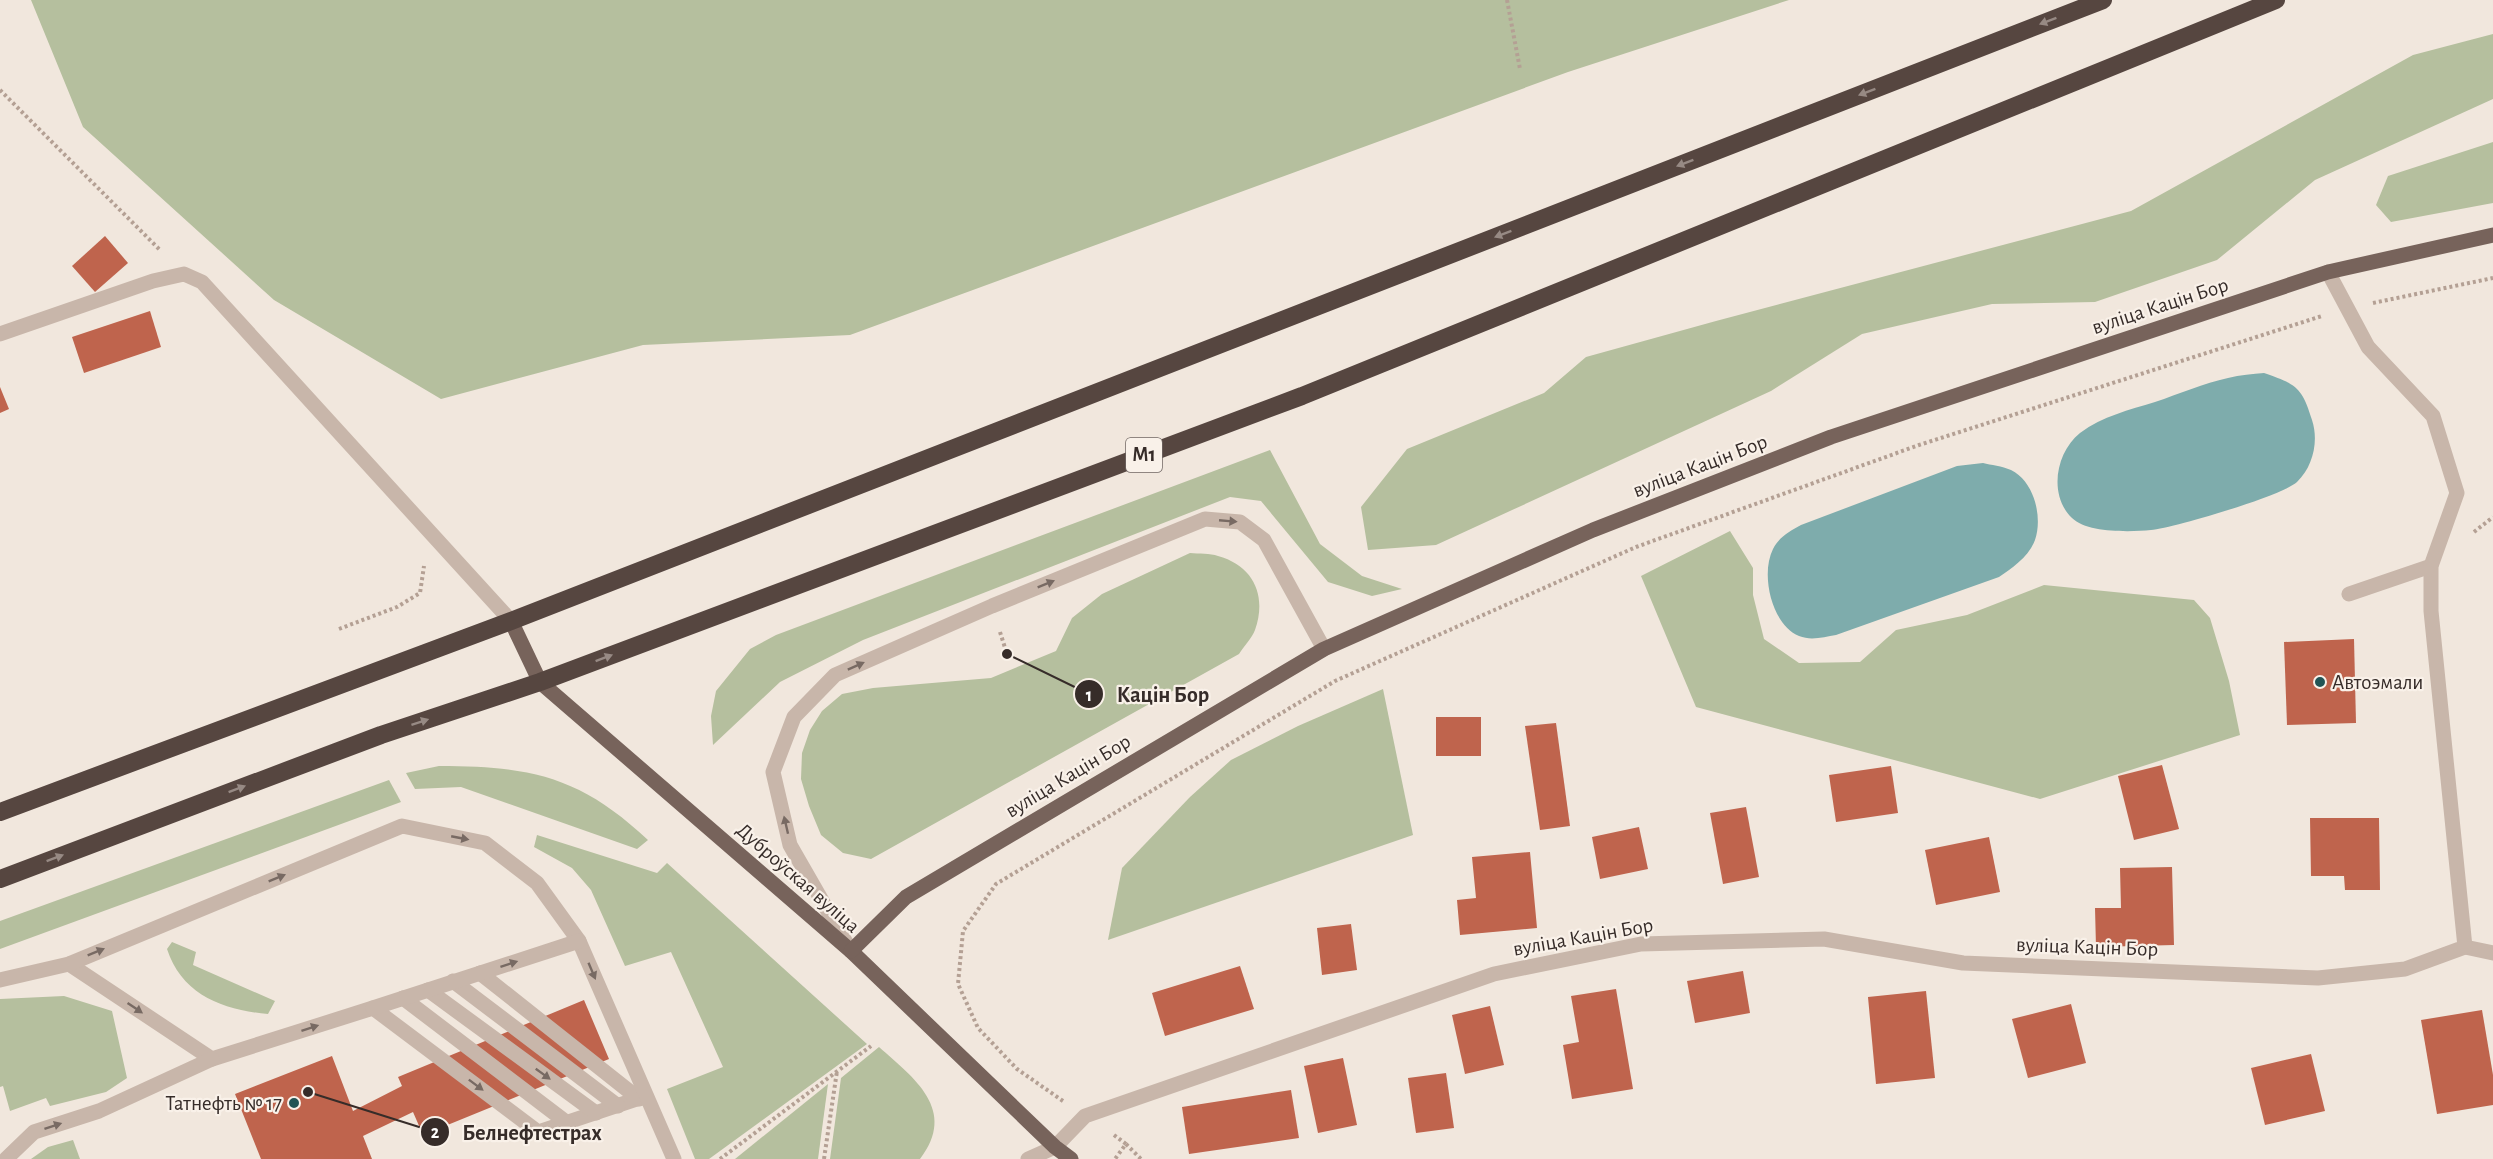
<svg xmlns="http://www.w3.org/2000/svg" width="2493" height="1159" viewBox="0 0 2493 1159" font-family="'Alegreya Sans',sans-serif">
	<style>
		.green { fill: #b5bf9e }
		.water { fill: #7eacac }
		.building { fill: #bf644d }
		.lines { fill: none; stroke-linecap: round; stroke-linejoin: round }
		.path { stroke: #b4a094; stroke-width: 4; stroke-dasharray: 3 3; stroke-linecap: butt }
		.minor { stroke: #c8b6aa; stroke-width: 15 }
		.major { stroke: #77635b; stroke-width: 15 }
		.highway { stroke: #564640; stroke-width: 18 }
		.oneway { fill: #978a84 }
		.oneway2 { fill: #786a63 }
		.poi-dot { fill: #215455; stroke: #f9f1e9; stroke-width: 2 }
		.labels { text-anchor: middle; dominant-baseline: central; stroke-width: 4.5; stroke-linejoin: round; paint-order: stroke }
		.shield { fill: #f9f1e9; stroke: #706763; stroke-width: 1.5 }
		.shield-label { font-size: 20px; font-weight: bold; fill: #362c29 }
		.street-label { font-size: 21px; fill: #362c29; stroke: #f9f1e9 }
		.poi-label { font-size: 21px; fill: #362c29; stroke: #f9f1e9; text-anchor: start }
		.leader { fill: none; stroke: #362c29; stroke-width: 2 }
		.callout-dot { fill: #362c29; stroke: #f9f1e9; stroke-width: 2 }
		.mark-label { font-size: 18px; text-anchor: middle; font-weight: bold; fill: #fff }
		.callout-label { font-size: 22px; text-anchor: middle; font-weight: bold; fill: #362c29; stroke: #f9f1e9; stroke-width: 4.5; stroke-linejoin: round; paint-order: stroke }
	</style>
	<rect width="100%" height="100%" fill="#f1e7dd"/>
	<g class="green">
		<path d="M 31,0 L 1789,0 L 1568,72 L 850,335 L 643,345 L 441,399 L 274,300 L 83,127 Z"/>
		<path d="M 2493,34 L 2493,99 L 2315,180 L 2217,260 L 2095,302 L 1992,304 L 1862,334 L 1771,391 L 1436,545 L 1368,550 L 1361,507 L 1407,449 L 1544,393 L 1586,357 L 1716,321 L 2131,211 L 2413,55 Z"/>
		<path d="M 2493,142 L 2493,203 L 2391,222 L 2376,205 L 2388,176 Z"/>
		<path d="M 1270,450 L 1320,544 L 1362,576 L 1402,589 L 1372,596 L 1328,582 L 1261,501 L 1230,497 L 863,640 L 780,682 L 713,745 L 711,716 L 716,691 L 750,649 L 776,635 Z"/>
		<path d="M 1730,531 L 1753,568 L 1753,595 L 1764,639 L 1799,663 L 1860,662 L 1896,630 L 1967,615 L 2044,585 L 2194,600 L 2210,618 L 2229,681 L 2240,735 L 2040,799 L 1696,707 L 1641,576 Z"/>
		<path d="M 1190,553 C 1199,554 1210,553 1218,556 C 1254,566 1267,596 1255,630 C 1252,638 1244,646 1239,654 L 871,859 L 843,853 L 821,835 L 809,806 L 801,779 L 802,753 L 810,730 L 822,711 L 842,694 L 873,688 L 991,678 L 1056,651 L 1072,618 L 1102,594 Z"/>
		<path d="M 1383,689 L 1413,835 L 1108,940 L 1122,868 L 1190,797 L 1231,760 L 1298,726 Z"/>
		<path d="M 439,766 C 530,766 580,776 648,840 L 637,849 L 461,787 L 415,789 L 406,773 Z"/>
		<path d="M 389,780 L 401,802 L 0,949 L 0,921 Z"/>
		<path d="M 537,835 L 657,873 L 667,863 L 867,1044 L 709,1159 L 695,1159 L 667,1089 L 723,1067 L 671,952 L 625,966 L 591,890 L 572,868 L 534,847 Z"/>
		<path d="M 172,942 L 196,952 L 193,965 L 275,1001 L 268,1014 C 223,1010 182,995 167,949 Z"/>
		<path d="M 64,996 L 112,1011 L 127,1078 L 106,1092 L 50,1106 L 46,1098 L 10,1111 L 3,1086 L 0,1087 L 0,999 Z"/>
		<path d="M 879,1047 C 914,1078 958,1110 920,1159 L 830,1159 L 841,1078 Z"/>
		<path d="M 828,1084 L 818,1159 L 735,1159 Z"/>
		<path d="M 73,1140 L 80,1159 L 31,1159 L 48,1147 Z"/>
	</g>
	<g class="water">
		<path d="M 2264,373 C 2296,384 2302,387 2312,420 C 2319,441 2313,467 2297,482 C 2282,496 2173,528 2151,530 C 2130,532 2087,533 2072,518 C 2048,495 2056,452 2080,433 C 2103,416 2129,410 2155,402 C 2179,394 2204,383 2228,378 C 2240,375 2253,374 2264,373 Z"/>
		<path d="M 1983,463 C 1991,465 2002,466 2011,470 C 2034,481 2043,517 2035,540 C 2029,557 2012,568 1999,577 L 1836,635 C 1824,637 1811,641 1799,636 C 1772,625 1760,575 1773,549 C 1779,537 1790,531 1801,525 L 1957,466 Z"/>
	</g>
	<g class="building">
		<path d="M 105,236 L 128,263 L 95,292 L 72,266 Z"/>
		<path d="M 150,311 L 161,347 L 84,373 L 72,337 Z"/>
		<path d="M 0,387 L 9,409 L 0,413 Z"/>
		<path d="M 2354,639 L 2356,723 L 2287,725 L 2284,642 Z"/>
		<rect x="1436" y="717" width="45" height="39"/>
		<path d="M 1556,723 L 1570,826 L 1540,830 L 1525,726 Z"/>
		<path d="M 2162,765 L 2179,829 L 2134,840 L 2118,776 Z"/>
		<path d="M 1891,766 L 1898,813 L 1836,822 L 1829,775 Z"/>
		<path d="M 1746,807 L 1759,877 L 1723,884 L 1710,813 Z"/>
		<path d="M 2310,818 L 2379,818 L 2380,890 L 2345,890 L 2344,876 L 2311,876 Z"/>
		<path d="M 1639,827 L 1648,869 L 1600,879 L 1592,837 Z"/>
		<path d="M 1989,837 L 2000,892 L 1936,905 L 1925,850 Z"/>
		<path d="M 1530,852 L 1537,928 L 1460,935 L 1457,900 L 1476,898 L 1472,857 Z"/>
		<path d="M 2172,867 L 2174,945 L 2096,947 L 2095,908 L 2121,908 L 2120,868 Z"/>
		<path d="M 1351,924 L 1357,970 L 1322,975 L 1317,928 Z"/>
		<path d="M 1240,966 L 1254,1009 L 1165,1036 L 1152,993 Z"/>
		<path d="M 1743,971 L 1750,1013 L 1695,1023 L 1687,981 Z"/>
		<path d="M 1616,989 L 1633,1089 L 1572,1099 L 1563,1045 L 1579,1042 L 1571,996 Z"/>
		<path d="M 1926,991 L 1935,1078 L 1876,1084 L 1868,997 Z"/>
		<path d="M 584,1000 L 609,1059 L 423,1135 L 413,1112 L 363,1136 L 372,1159 L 261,1159 L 235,1094 L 332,1056 L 353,1111 L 402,1086 L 398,1077 Z"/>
		<path d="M 2071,1004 L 2086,1063 L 2028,1078 L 2012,1019 Z"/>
		<path d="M 1490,1006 L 1504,1065 L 1465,1074 L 1452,1015 Z"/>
		<path d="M 2482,1010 L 2493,1075 L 2493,1105 L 2437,1114 L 2421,1020 Z"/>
		<path d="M 2311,1054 L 2325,1111 L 2265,1125 L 2251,1068 Z"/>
		<path d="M 1343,1058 L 1357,1125 L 1318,1133 L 1304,1066 Z"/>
		<path d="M 1446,1073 L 1454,1128 L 1416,1133 L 1408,1078 Z"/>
		<path d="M 1291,1090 L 1299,1138 L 1189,1154 L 1182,1107 Z"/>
	</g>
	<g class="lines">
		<g class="path">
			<path d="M 1507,0 L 1520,69"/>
			<path d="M 0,90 L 161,251"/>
			<path d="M 2373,303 L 2493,278"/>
			<path d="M 2474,532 L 2493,517"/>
			<path d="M 339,629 L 397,607 L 420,593 L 424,566"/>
			<path d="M 1000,632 L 1007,654"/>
			<path d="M 1063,1101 L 1017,1069 L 978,1028 L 958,984 L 963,931 L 996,884 L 1335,681 L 1636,547 L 1919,445 L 2322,316"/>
			<path d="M 1114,1135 L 1126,1144 L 1115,1159"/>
			<path d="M 1126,1144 L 1141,1159"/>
			<path d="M 720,1159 L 871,1046"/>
			<path d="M 824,1159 L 837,1071"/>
		</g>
		<g class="minor">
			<path d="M 0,334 L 153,281 L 184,274 L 202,282 L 511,621"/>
			<path d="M 2349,594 L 2431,566"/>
			<path d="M 848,946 L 790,845 L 773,772 L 794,717 L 835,675 L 992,606 L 1205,519 L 1240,522 L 1264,540 L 1324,649"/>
			<path d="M 2465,947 L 2493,953"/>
			<path d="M 69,964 L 212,1059 L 373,1008 L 538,1132 L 646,1096"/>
			<path d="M 480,973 L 639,1099"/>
			<path d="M 0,980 L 69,964 L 402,826 L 485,843 L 537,883 L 579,941 L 674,1159"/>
			<path d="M 453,981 L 618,1106"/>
			<path d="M 428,990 L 596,1113"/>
			<path d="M 403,998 L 566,1122"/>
			<path d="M 373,1008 L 579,941"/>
			<path d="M 6,1159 L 34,1132 L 99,1111 L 212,1059"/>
			<path d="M 1028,1159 L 1055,1147 L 1085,1116 L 1494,974 L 1641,944 L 1824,939 L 1963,963 L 2318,978 L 2405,969 L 2465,947 L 2431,611 L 2431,566 L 2457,493 L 2433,416 L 2368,347 L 2328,272"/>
		</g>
		<g class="major">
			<path d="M 511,621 L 540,682 L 851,951 L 1055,1147 L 1071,1159"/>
			<path d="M 851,951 L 906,897 L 1324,649 L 1593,530 L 1831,437 L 2328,272 L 2493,235"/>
		</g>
		<g class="highway">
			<path d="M 0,812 L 511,621 L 2103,0"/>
			<path d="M 0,879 L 381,735 L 540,682 L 1302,396 L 2276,0"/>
		</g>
	</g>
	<defs><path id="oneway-solid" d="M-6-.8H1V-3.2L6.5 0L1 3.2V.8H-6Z" transform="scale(1.5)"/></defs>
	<g class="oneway">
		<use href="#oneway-solid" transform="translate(2048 21) rotate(159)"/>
		<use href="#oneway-solid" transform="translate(1867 92) rotate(159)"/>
		<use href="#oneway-solid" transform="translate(1685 163) rotate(159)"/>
		<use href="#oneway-solid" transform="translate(1503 234) rotate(159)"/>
		<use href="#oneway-solid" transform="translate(604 658) rotate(-21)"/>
		<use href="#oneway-solid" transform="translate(420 722) rotate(-18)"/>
		<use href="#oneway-solid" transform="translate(237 789) rotate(-21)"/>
		<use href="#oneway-solid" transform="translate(55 858) rotate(-21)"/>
	</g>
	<g class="oneway2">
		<use href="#oneway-solid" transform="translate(1228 521) rotate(5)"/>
		<use href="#oneway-solid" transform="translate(1046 584) rotate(-22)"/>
		<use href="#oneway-solid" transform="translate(856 666) rotate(-24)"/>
		<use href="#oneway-solid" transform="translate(786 825) rotate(-103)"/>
		<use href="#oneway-solid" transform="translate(460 838) rotate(11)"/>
		<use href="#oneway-solid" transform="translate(277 878) rotate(-22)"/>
		<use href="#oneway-solid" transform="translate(96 952) rotate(-22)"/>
		<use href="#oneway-solid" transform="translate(509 964) rotate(-18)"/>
		<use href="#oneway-solid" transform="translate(592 971) rotate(67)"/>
		<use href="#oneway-solid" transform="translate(135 1008) rotate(34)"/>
		<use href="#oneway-solid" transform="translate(310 1028) rotate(-18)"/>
		<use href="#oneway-solid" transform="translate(543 1074) rotate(36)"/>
		<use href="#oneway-solid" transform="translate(476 1085) rotate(37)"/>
		<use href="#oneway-solid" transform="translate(53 1126) rotate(-18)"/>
	</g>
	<g class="poi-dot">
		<circle cx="2320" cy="682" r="6"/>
		<circle cx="294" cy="1103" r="6"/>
	</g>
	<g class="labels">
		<rect class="shield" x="1126" y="438" width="36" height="34" rx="4.5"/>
		<g class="shield-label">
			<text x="1144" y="455">М1</text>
		</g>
		<g class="street-label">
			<text transform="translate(2160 306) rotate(-18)">вуліца Кацін Бор</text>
			<text transform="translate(1700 466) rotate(-21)">вуліца Кацін Бор</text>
			<text transform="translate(1068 776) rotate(-31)">вуліца Кацін Бор</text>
			<text transform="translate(798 878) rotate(41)">Дуброўская вуліца</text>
			<text transform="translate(1583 937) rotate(-10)">вуліца Кацін Бор</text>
			<text transform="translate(2087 947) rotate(2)">вуліца Кацін Бор</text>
		</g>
		<g class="poi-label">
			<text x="2332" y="682">Автоэмали</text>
			<text x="282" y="1103" text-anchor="end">Татнефть № 17</text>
		</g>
	</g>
	<path class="leader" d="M1007 654L1089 694M308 1092L435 1132"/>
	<g class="callout-dot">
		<circle cx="1007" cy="654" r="6"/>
		<circle cx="308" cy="1092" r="6"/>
		<circle cx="1089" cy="694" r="15"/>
		<circle cx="435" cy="1132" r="15"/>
	</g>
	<g class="mark-label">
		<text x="1089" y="701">1</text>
		<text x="435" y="1138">2</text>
	</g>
	<g class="callout-label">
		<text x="1163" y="702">Кацін Бор</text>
		<text x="532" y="1140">Белнефтестрах</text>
	</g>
</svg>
